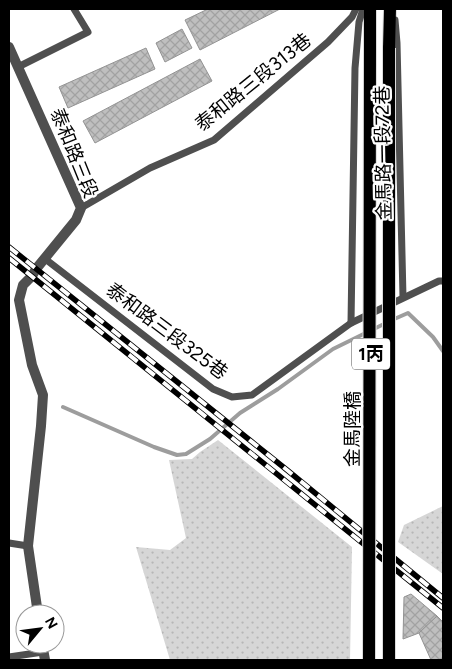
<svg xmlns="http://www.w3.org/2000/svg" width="452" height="669" viewBox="0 0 452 669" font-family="Figtree,'Noto Sans TC',sans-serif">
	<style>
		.grass { fill: url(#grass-dots) }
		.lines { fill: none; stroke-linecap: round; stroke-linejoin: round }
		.stream { stroke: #9d9d9d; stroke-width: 4 }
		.building { fill: url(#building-cross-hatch); stroke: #939393 }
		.primary-casing { stroke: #dbdbdb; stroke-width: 14 }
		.lane { stroke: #4f4f4f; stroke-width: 7 }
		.street { stroke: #4f4f4f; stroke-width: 10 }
		.primary { stroke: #000; stroke-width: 12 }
		.rail-casing { stroke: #000; stroke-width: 5.5 }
		.rail { stroke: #fff; stroke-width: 4; stroke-dasharray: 11; stroke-linecap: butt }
		.primary-bridge-casing { stroke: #dbdbdb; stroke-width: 14; stroke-linecap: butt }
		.primary-bridge { stroke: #000; stroke-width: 12 }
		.labels { text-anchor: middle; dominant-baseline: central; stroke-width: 4.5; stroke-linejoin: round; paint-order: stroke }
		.shield { fill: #fff; stroke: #4c4c4c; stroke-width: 1 }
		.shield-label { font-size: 18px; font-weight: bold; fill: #000 }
		.street-label { font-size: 19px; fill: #000; stroke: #fff }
	</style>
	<defs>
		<pattern id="grass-dots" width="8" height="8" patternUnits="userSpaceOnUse" patternTransform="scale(1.25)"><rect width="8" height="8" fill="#d6d6d6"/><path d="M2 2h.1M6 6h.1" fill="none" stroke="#b6b6b6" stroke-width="1.8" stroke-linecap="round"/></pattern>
		<pattern id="building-cross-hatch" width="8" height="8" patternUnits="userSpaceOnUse" patternTransform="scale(1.25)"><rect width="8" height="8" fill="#bfbfbf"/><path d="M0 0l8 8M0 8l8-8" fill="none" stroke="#a2a2a2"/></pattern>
	</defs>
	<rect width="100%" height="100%" fill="#fff"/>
	<g class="grass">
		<path d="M 218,440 L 352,547 L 350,660 L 170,660 L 136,547 L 170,550 L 186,538 L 169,460 L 192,459 L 200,452 Z"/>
		<path d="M 443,506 L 443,574 L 398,542 L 404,525 Z"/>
	</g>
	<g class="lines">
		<g class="stream">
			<path d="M 392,320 L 408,313 L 433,337 L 443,351"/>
			<path d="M 63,407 L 154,447 L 177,455 L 186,454 L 210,439 L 240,413 L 278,389 L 333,349 L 386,323"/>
		</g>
	</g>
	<g class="building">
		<path d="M 208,9 L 280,9 L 200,50 L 185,20 Z"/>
		<path d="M 182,29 L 192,48 L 165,62 L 156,43 Z"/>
		<path d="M 146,48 L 155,69 L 68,108 L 59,87 Z"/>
		<path d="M 200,59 L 212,81 L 95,143 L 83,121 Z"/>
		<path d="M 411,594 L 437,616 L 419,633 L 403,639 L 404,597 Z"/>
		<path d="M 437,616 L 443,622 L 443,659 L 431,660 L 419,633 Z"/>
	</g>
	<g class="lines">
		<defs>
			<g id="primary">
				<path d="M 370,9 L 370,48"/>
				<path d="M 389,48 L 390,9"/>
			</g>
		</defs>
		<use href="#primary" class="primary-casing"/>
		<g class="lane">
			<path d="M 395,20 L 397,43 L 403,297"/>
			<path d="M 18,67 L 88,32 L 74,9"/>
			<path d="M 81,208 L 150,168 L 214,140 L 328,42 L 352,17 L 356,9"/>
			<path d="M 44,258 L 213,389 L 232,397 L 252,395 L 351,323 L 439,281 L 443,281"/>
			<path d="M 351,323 L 355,68 L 359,22 L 363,9"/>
			<path d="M 9,543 L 28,546"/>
			<path d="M 9,657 L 43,652"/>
		</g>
		<g class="street">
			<path d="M 9,47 L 81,208 L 76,220 L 36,269 L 32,276 L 23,285 L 19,300 L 32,365 L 43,395 L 41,426 L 28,546 L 38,614"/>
			<path d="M 42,644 L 45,660"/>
		</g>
		<use href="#primary" class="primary"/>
		<defs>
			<g id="rail">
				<path d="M 9,247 L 287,470 L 443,598"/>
				<path d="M 9,258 L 443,608"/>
			</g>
		</defs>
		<use href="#rail" class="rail-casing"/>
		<use href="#rail" class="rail"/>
		<defs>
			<g id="primary-bridge">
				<path d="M 369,660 L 370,48"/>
				<path d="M 389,660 L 389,48"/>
			</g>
		</defs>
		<use href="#primary-bridge" class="primary-bridge-casing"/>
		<use href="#primary-bridge" class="primary-bridge"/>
	</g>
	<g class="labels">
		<rect class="shield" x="352" y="338.5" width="38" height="31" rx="4"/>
		<g class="shield-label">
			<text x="371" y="354">1丙</text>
		</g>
		<g class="street-label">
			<text transform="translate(253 82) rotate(-39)">泰和路三段313巷</text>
			<text transform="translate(74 153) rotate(68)">泰和路三段</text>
			<text transform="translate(383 153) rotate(-91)">金馬路一段72巷</text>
			<text transform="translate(167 331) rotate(37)">泰和路三段325巷</text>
			<text transform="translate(352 429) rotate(-90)">金馬陸橋</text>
		</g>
	</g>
	<rect width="452" height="669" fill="none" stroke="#000000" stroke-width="20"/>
	<g transform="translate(40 629) rotate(61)"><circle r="24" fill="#ffffff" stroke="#999999"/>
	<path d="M0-4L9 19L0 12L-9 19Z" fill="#000000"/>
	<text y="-8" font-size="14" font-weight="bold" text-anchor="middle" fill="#000000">N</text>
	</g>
</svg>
